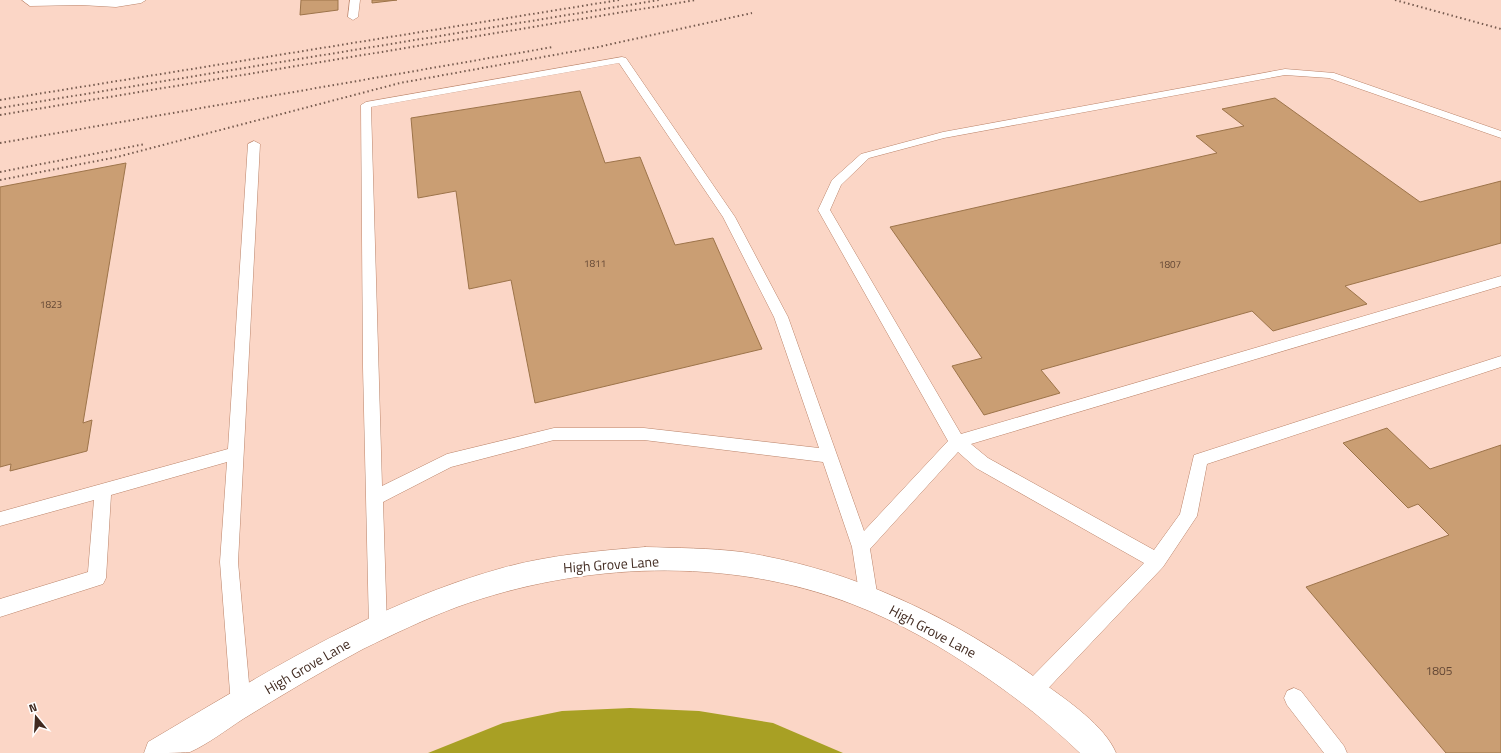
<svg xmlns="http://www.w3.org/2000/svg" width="1501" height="753" viewBox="0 0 1501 753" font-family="'Titillium Web',sans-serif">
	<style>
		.water { fill: #a8a024 }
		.building { fill: #ca9e73; stroke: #9d744a }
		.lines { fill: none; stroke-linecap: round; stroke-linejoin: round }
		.service-casing { stroke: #bb846a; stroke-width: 1 }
		.minor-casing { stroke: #bb846a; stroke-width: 1 }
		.service { fill: #fff; fill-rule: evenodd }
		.minor { fill: #fff; fill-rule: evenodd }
		.rail { stroke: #765b4f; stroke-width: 2; stroke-dasharray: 1.5 3; stroke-linecap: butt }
		.labels { text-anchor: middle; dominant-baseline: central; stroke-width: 4; stroke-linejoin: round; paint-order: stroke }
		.number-label { font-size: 10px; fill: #634735 }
		.near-number-label { font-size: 12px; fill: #634735 }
		.near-street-label { font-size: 14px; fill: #412a20; stroke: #fff }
	</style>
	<rect width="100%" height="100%" fill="#fbd6c6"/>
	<path class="water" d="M 630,708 L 699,711 L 773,723 L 843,753 L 428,753 L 503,723 L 562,711 Z"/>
	<g class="building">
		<path d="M 301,0 L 338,0 L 338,10 L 300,15 Z"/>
		<path d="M 372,0 L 397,0 L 372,3 Z"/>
		<path d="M 580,91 L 605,163 L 640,157 L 675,245 L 713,238 L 762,349 L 535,403 L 511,280 L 469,289 L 456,191 L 418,198 L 411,118 Z"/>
		<path d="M 1275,98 L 1420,202 L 1501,181 L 1501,243 L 1345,286 L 1367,304 L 1273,331 L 1252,311 L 1041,370 L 1060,393 L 984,415 L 952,366 L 982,358 L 890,227 L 1217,153 L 1196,136 L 1244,126 L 1222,109 Z"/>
		<path d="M 126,163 L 83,423 L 92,420 L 87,451 L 10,471 L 11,464 L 0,467 L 0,187 Z"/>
		<path d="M 1387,428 L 1430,469 L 1501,445 L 1501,753 L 1446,753 L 1306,587 L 1449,535 L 1418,504 L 1408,508 L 1343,443 Z"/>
	</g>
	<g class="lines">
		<defs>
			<g id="service">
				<path d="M 22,0 L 146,0 L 141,3 L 116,7 L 81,5 L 30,6 Z"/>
				<path d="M 350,0 L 360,0 L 358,17 L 353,20 L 348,17 Z"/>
				<path d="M 622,57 L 626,58 L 735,217 L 788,317 L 864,531 L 948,441 L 818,210 L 832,180 L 861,154 L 943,132 L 1285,69 L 1334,73 L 1501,131 L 1501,138 L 1329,78 L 1285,75 L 944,138 L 869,158 L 841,185 L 830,210 L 961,434 L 1501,276 L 1501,286 L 971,444 L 988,458 L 1154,550 L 1180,514 L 1194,455 L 1501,356 L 1501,367 L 1207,464 L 1197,516 L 1163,567 L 1039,698 L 1032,701 L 1025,698 L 1022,691 L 1025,684 L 1144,563 L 976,468 L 958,452 L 870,549 L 878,599 L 876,605 L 869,608 L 862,605 L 860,599 L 852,547 L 823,462 L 644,440 L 554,440 L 451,467 L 383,502 L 387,627 L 385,633 L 378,636 L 371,633 L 369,627 L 363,367 L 361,105 L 366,102 ZM 619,63 L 723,217 L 774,317 L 819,448 L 644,428 L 554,428 L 447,454 L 382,486 L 371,107 Z"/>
				<path d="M 254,141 L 260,144 L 238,562 L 251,705 L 248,712 L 241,715 L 234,712 L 231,705 L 220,562 L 227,462 L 111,495 L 106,578 L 103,584 L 0,617 L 0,599 L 88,572 L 94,500 L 0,526 L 0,512 L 228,449 L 248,144 Z"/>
				<path d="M 1294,688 L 1301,691 L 1344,746 L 1347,753 L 1324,753 L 1287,705 L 1284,698 L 1287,691 Z"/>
			</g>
			<path id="minor" d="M 645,547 C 677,548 710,548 742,552 C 852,569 953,617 1043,683 C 1067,700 1105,726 1116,753 L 1080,753 C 1050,724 1018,699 983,675 C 942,647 899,622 852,604 C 727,556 582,562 457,607 C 425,619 394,634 363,649 C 322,671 282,695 243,719 C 226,730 208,744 190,752 C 180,753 156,753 144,753 L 148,742 C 262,675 373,604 502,568 C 549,555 597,551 645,547 Z"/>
		</defs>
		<use href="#service" class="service-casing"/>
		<use href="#minor" class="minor-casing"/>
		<use href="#service" class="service"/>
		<use href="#minor" class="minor"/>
		<g class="rail">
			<path d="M 1395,0 L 1501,29"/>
			<path d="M 0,100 L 619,0"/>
			<path d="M 0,108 L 659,0"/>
			<path d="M 0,115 L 696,0"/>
			<path d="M 0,143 L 553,47"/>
			<path d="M 0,172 L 145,144"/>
			<path d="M 0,180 L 117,157 L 400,83 L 598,47 L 752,13"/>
		</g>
	</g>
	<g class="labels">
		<g class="number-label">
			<text x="595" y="263">1811</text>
			<text x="1170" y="264">1807</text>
			<text x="51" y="304">1823</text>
		</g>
		<g class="near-number-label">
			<text x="1439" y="670">1805</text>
		</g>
		<g class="near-street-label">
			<text transform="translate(611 564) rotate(-4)">High Grove Lane</text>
			<text transform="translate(933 631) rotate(28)">High Grove Lane</text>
			<text transform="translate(307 666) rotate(-30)">High Grove Lane</text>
		</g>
	</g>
	<g transform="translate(36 717) rotate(342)" stroke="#ffffff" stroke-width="3" paint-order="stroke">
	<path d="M0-3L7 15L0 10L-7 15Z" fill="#412a20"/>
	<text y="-6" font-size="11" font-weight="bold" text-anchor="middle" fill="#412a20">N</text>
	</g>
</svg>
